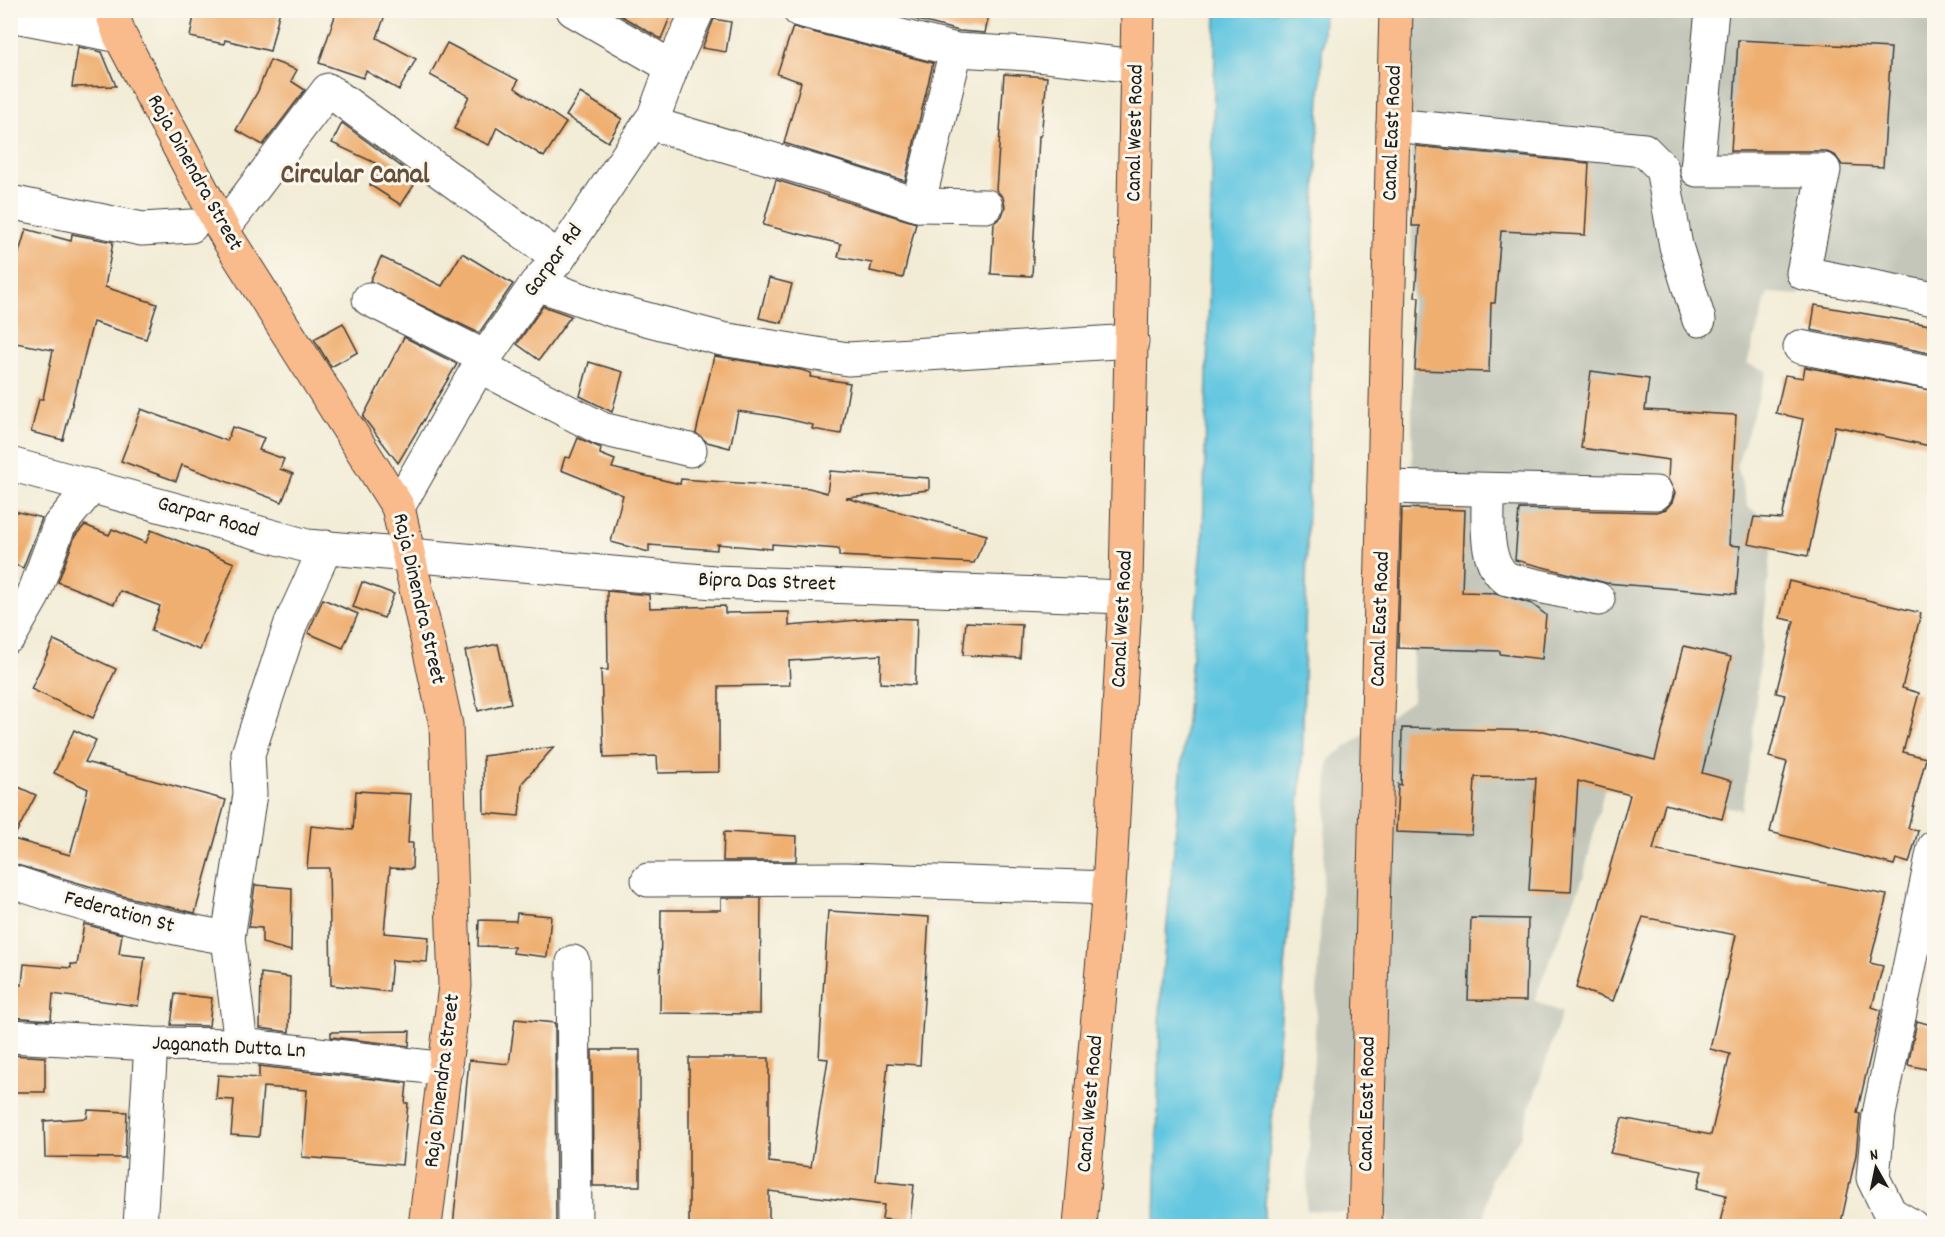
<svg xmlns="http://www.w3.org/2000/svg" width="1945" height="1237" viewBox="0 0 1945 1237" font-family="Dekko,sans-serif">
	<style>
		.industrial { fill: #c3c6b9 }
		.water { fill: #62c6e0; stroke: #3f717e; stroke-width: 1.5 }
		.building { fill: #efaf71 }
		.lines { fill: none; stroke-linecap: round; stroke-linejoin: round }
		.minor-casing { stroke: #3c3b38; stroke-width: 35 }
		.major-casing { stroke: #3c3b38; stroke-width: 35 }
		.minor { stroke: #fff; stroke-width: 33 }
		.major { stroke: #fabb8c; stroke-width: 33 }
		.labels { text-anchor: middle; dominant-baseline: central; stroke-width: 6; stroke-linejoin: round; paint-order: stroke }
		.street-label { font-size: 22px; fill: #1c1c1c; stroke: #fbf7ec }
		.district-label { font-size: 28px; font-weight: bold; fill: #664f3a; stroke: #fbf7ec }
	</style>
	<rect width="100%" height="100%" fill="#fbf7ec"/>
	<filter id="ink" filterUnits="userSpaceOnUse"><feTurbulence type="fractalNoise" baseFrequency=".0167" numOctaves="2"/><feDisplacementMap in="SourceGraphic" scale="12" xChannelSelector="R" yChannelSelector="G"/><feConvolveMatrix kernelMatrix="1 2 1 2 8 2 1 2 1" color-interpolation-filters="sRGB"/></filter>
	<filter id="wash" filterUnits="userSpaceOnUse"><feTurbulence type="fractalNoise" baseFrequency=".008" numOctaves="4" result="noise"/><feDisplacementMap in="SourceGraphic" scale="24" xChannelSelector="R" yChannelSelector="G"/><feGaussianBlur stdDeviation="1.35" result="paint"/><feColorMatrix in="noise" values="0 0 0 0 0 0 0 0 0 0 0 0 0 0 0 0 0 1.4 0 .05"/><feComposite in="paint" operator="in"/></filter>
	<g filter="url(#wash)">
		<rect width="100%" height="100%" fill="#f2ecd6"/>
		<path class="industrial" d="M 1411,11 L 1934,11 L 1934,288 L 1816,265 L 1799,295 L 1768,293 L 1747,364 L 1767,371 L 1737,465 L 1748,507 L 1774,524 L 1751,750 L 1742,810 L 1607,778 L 1583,878 L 1534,1000 L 1562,1013 L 1520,1138 L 1491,1178 L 1483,1226 L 1388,1226 L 1389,1215 L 1306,1210 L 1329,759 L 1413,700 Z"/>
		<path class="water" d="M 1216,11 L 1324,11 L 1314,226 L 1302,771 L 1263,1226 L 1155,1226 L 1161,989 L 1203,537 Z"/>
		<g id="blocks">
			<g class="building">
				<path d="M 195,10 L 280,10 L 270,51 L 225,40 L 224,44 L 190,37 Z"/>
				<path d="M 337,10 L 372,10 L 385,15 L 377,38 L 416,59 L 399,90 L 366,71 L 363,78 L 319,63 Z"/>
				<path d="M 611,10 L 673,10 L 661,39 Z"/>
				<path d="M 880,10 L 990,10 L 985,33 L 959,31 Z"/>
				<path d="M 714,19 L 731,22 L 726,52 L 702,48 Z"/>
				<path d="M 793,27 L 933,63 L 905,181 L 784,143 L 801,82 L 777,74 Z"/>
				<path d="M 1738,40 L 1891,48 L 1883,167 L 1842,165 L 1835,155 L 1824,151 L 1731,151 Z"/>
				<path d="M 447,43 L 518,80 L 515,88 L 566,123 L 544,157 L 497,127 L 489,145 L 454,129 L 469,96 L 430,75 Z"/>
				<path d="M 78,47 L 102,52 L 116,86 L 72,87 Z"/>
				<path d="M 270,60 L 297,70 L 291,81 L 305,90 L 263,145 L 236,130 L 258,91 Z"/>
				<path d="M 1004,74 L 1047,77 L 1041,136 L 1039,136 L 1032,276 L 991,274 L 994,223 L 1002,216 L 1005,207 L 1003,197 L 996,190 Z"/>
				<path d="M 580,93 L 622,119 L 608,142 L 566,116 Z"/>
				<path d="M 342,123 L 418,179 L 401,205 L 370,185 L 382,166 L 332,143 Z"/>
				<path d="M 1416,146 L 1589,163 L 1585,235 L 1501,231 L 1495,303 L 1491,303 L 1489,372 L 1415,370 L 1419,297 L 1415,297 L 1420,226 L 1412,226 Z"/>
				<path d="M 776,180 L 916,223 L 903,278 L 870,271 L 872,263 L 838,257 L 841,244 L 763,225 Z"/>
				<path d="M 26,229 L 71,241 L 72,234 L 113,242 L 105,287 L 157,304 L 146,339 L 93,322 L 63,440 L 31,432 L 39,399 L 43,399 L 53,350 L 10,342 L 10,283 Z"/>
				<path d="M 462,253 L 513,284 L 479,333 L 370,281 L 381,257 L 442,286 Z"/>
				<path d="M 769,278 L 792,284 L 782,323 L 759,318 Z"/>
				<path d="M 1815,305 L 1935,326 L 1935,354 L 1811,330 Z"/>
				<path d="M 543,306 L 571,316 L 539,360 L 517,344 Z"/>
				<path d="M 343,323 L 358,352 L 331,367 L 314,339 Z"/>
				<path d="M 404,337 L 457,364 L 398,463 L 363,417 Z"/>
				<path d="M 714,356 L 801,370 L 811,373 L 810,377 L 850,383 L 841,434 L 812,429 L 813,425 L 779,417 L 738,411 L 730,448 L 707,442 L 696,433 Z"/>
				<path d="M 589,362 L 623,372 L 612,412 L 580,396 Z"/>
				<path d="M 1805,367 L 1935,391 L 1935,447 L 1835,426 L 1808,556 L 1748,544 L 1754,517 L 1782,519 L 1803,419 L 1776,413 L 1785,375 L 1803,378 Z"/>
				<path d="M 1591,371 L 1649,379 L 1645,410 L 1736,415 L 1729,545 L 1740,546 L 1736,594 L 1606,583 L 1515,560 L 1519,509 L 1656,512 L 1666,509 L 1672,502 L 1675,493 L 1668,479 L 1669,460 L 1581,448 Z"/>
				<path d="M 141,409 L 227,441 L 232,427 L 264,438 L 259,450 L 284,459 L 280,469 L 293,474 L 282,502 L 182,465 L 176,481 L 121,461 Z"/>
				<path d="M 578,438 L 601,448 L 600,454 L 615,460 L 612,468 L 680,484 L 681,479 L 809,488 L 827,493 L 830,471 L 929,478 L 929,490 L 846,498 L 987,535 L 974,563 L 839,556 L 839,549 L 772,544 L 772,549 L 717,544 L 717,550 L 649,545 L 649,552 L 611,542 L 623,495 L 561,470 L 565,457 L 570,458 Z"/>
				<path d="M 1402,508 L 1465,510 L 1462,592 L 1496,593 L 1532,604 L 1546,615 L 1542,659 L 1500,654 L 1500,651 L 1398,648 Z"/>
				<path d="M 10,510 L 42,518 L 23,568 L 10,563 Z"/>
				<path d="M 85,525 L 109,535 L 112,529 L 146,543 L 151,530 L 234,563 L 200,650 L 151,631 L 160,606 L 120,591 L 114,604 L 58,582 L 75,536 Z"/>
				<path d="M 1789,581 L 1921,613 L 1902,688 L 1919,693 L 1903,752 L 1926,758 L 1908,828 L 1918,831 L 1909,863 L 1896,859 L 1894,865 L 1770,832 L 1787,762 L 1769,757 L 1785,695 L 1776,693 L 1794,621 L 1780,618 Z"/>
				<path d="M 362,582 L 394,594 L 384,618 L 353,607 Z"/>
				<path d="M 607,591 L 649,595 L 650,608 L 725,606 L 725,613 L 789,612 L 789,626 L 882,618 L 917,619 L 915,685 L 880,683 L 881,655 L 789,661 L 790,685 L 719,686 L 719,772 L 658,773 L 657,756 L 604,758 L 601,670 L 608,670 Z"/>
				<path d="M 323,599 L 358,614 L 343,648 L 308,633 Z"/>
				<path d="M 966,622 L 1022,625 L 1020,658 L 963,655 Z"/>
				<path d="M 54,640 L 116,669 L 93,718 L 31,689 Z"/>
				<path d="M 498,644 L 511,703 L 478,711 L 465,651 Z"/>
				<path d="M 1684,646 L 1731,657 L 1702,773 L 1732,781 L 1722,819 L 1665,804 L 1653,850 L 1887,895 L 1870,963 L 1883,966 L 1872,1007 L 1881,1010 L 1857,1113 L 1860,1114 L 1856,1155 L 1840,1227 L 1719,1227 L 1726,1195 L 1697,1188 L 1702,1171 L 1610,1153 L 1622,1118 L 1711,1135 L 1730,1054 L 1710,1049 L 1736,935 L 1643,917 L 1613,1001 L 1576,988 L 1630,795 L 1578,781 L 1571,892 L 1529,890 L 1536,778 L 1475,777 L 1472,835 L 1396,832 L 1398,784 L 1401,785 L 1402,728 L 1544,731 L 1655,760 Z"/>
				<path d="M 74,730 L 96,740 L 85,762 L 226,800 L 195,913 L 123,896 L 10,863 L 10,783 L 36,795 L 13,839 L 70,855 L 88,789 L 54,773 Z"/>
				<path d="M 554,747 L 522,783 L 519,816 L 484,813 L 483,756 Z"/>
				<path d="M 356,791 L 411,794 L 408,843 L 413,843 L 412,869 L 390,868 L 384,933 L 429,937 L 427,962 L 392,960 L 389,992 L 331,985 L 329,868 L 307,868 L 311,826 L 353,830 Z"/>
				<path d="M 724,832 L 797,836 L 796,861 L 723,861 Z"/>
				<path d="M 255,885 L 292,888 L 291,951 L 262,943 L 262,928 L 249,927 Z"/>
				<path d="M 721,898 L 761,898 L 760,1014 L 660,1013 L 661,910 L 721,910 Z"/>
				<path d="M 828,911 L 929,917 L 920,1065 L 888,1063 L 876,1181 L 914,1185 L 910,1222 L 882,1219 L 884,1205 L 769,1191 L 769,1227 L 689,1227 L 689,1058 L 769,1058 L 769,1162 L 811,1167 L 828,1059 L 819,1058 Z"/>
				<path d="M 517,913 L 551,916 L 547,957 L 513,953 L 514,947 L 478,946 L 479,920 L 516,921 Z"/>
				<path d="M 1471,918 L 1528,919 L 1526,1001 L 1468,1000 Z"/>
				<path d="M 84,924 L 122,934 L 119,954 L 145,957 L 138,1006 L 53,994 L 51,1020 L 10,1017 L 10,985 L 22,985 L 24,964 L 71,968 L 71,964 L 77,965 Z"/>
				<path d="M 261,973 L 290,977 L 289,1032 L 260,1028 Z"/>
				<path d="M 175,994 L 212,998 L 209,1026 L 171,1025 Z"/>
				<path d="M 515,1019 L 555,1023 L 556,1227 L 453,1227 L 469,1060 L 509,1064 Z"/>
				<path d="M 1917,1021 L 1935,1026 L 1935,1071 L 1908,1065 Z"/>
				<path d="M 410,1031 L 409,1046 L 331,1037 L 331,1032 Z"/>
				<path d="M 592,1050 L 640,1050 L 640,1186 L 593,1186 Z"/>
				<path d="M 10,1055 L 45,1057 L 45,1092 L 10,1092 Z"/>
				<path d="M 259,1066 L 407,1083 L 405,1103 L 408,1103 L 402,1165 L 302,1157 L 307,1090 L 263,1087 L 259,1137 L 231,1135 L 234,1100 L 216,1099 L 218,1075 L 259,1078 Z"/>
				<path d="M 88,1110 L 127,1112 L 125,1158 L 45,1157 L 44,1121 L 87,1118 Z"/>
			</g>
		</g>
	</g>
	<g filter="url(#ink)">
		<use href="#blocks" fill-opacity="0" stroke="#3c3b38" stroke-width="1.5"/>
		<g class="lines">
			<defs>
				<g id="minor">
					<path d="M 573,10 L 672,67"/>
					<path d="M 799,10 L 956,50 L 1028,54 L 1137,66"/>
					<path d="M 1712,10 L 1697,170 L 1824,170 L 1803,273 L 1934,299"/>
					<path d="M 10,15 L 120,36"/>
					<path d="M 649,123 L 826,175 L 918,205 L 986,206"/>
					<path d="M 1393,125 L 1644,150 L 1662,168 L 1676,246 L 1699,320"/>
					<path d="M 10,202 L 142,229 L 191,226"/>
					<path d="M 918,205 L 956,50"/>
					<path d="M 223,229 L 328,90 L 559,258"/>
					<path d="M 536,284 L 612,310 L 722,339 L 848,359 L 1132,341"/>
					<path d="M 369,299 L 485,357"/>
					<path d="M 1800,347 L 1934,373"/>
					<path d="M 479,366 L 602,429 L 690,450"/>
					<path d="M 10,464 L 307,546 L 714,582 L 1125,597"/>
					<path d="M 1384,487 L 1656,493"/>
					<path d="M 1488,490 C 1489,518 1482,561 1507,579 L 1598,599"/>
					<path d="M 398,507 L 479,366 L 536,284 L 559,258 L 654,116 L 672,67 L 698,10"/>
					<path d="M 10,636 L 33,596 L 59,526 L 92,486"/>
					<path d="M 648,880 L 846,879 L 1109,888"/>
					<path d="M 10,881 C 84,906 151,925 228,938"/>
					<path d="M 573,962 L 575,1226"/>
					<path d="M 10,1036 L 151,1044 L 241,1045 L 446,1069"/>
					<path d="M 241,1045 L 228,938 L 250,794 L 248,754 L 291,623 L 326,547"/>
					<path d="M 140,1226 L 151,1044"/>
					<path d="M 1912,1226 L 1890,1213 L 1873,1178 L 1879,1114 L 1934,847"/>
				</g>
				<g id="major">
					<path d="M 111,10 L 120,36 L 228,239 L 398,507 L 446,725 L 455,986 L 425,1226"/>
					<path d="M 1080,1226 L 1109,888 L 1126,584 L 1138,10"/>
					<path d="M 1365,1226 L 1396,10"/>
				</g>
			</defs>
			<use href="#minor" class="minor-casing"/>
			<use href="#major" class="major-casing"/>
			<use href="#minor" class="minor"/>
			<use href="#major" class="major"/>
		</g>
	</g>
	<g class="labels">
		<g class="street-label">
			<text transform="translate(1136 133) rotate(-89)">Canal West Road</text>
			<text transform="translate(1393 133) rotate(-88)">Canal East Road</text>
			<text transform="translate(194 173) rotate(61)">Raja Dinendra Street</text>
			<text transform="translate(554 261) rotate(-54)">Garpar Rd</text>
			<text transform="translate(208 518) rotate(16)">Garpar Road</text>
			<text transform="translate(767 583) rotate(2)">Bipra Das Street</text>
			<text transform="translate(418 599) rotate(77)">Raja Dinendra Street</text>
			<text transform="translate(1123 619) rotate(-87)">Canal West Road</text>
			<text transform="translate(1381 619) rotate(-88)">Canal East Road</text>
			<text transform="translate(119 913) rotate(15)">Federation St</text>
			<text transform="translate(229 1048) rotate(3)">Jaganath Dutta Ln</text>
			<text transform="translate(443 1081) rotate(-83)">Raja Dinendra Street</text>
			<text transform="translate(1091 1104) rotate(-85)">Canal West Road</text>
			<text transform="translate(1368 1104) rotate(-89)">Canal East Road</text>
		</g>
		<g class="district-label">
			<text x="355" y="177">Circular Canal</text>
		</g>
	</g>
	<rect width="1945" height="1237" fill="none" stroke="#fbf7ec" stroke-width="36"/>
	<g transform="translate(1876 1168) rotate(351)" stroke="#fbf7ec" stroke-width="4.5" paint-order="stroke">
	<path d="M0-4.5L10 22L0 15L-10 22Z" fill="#1c1c1c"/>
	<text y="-9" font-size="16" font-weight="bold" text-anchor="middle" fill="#1c1c1c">N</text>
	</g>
</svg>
